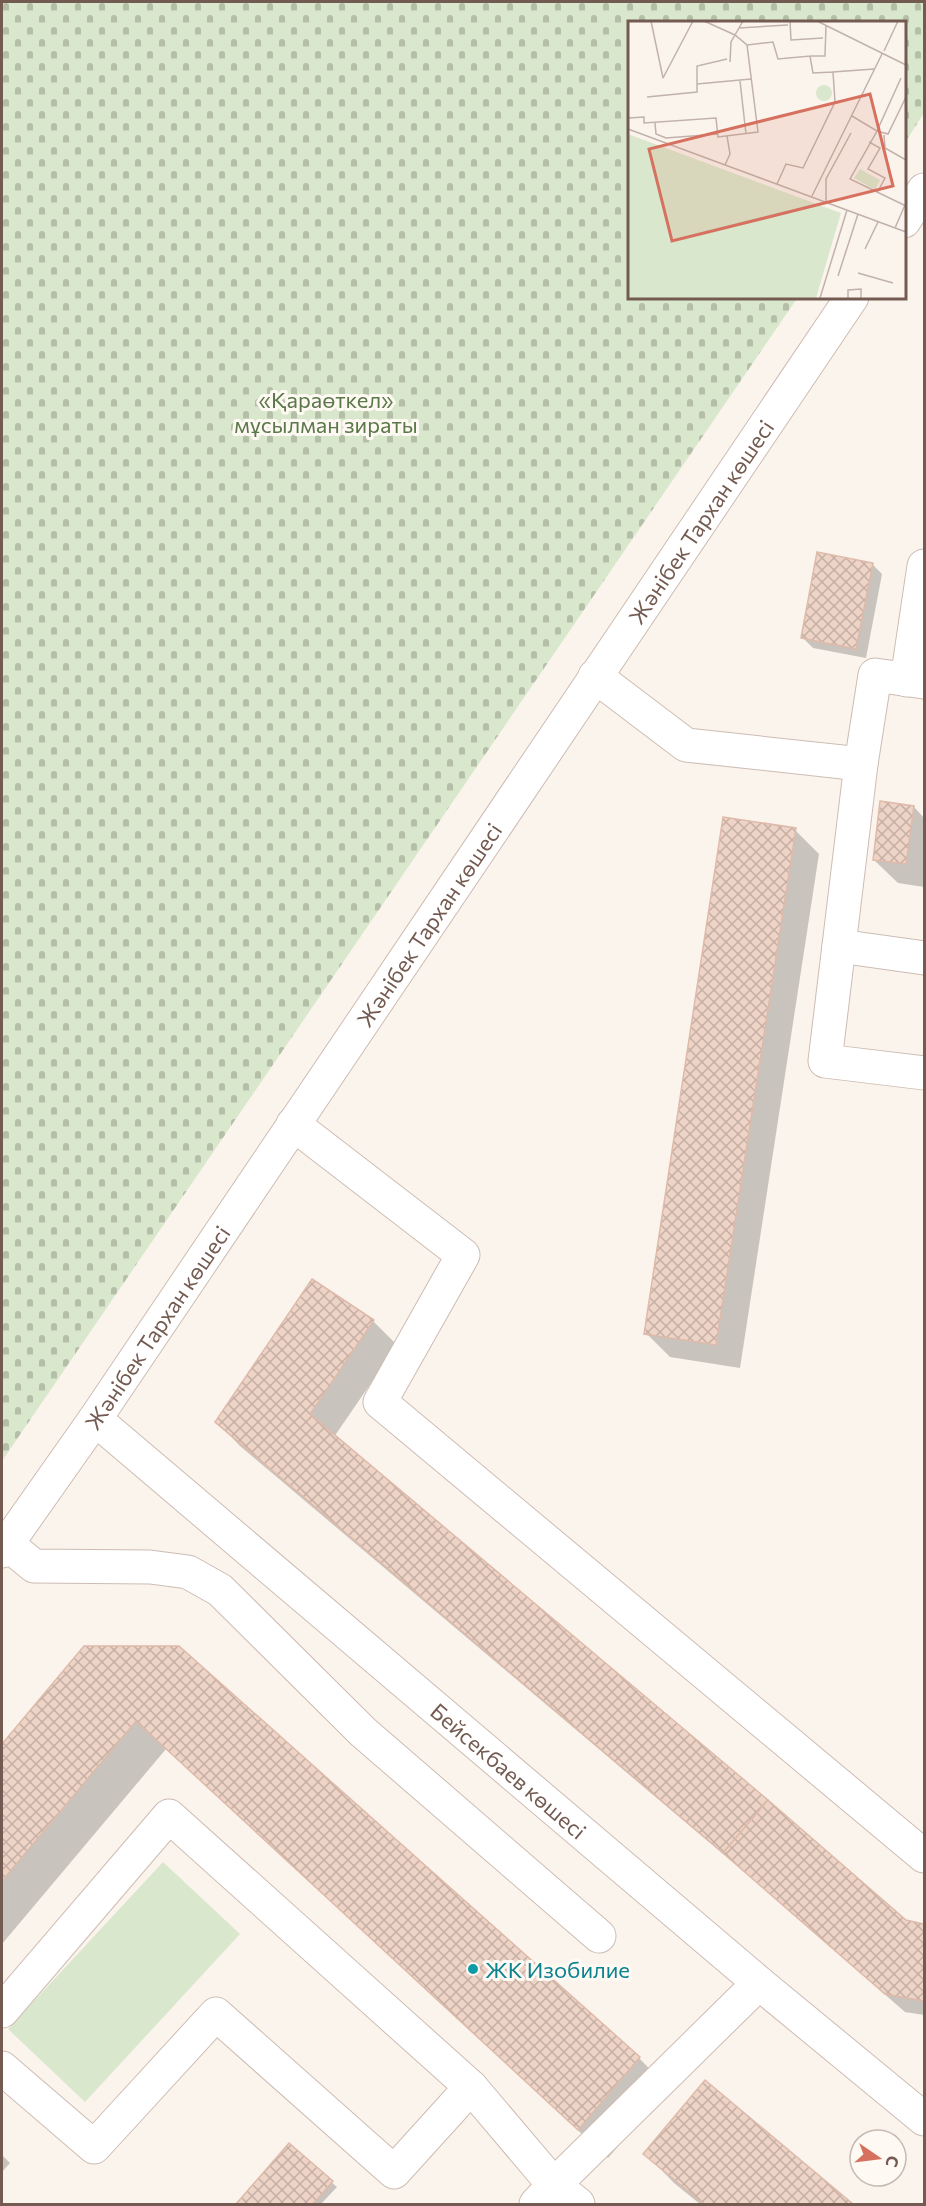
<svg xmlns="http://www.w3.org/2000/svg" width="926" height="2206" viewBox="0 0 926 2206" font-family="Commissioner,sans-serif">
	<style>
		.cemetery { fill: url(#cemetery-stones) }
		.park { fill: #d9e8cc }
		.shadow { fill: #0003 }
		.building { fill: url(#building-cross-hatch); stroke: #dfbaa9; stroke-width: 1.5 }
		.lines { fill: none; stroke-linecap: round; stroke-linejoin: round }
		.minor-casing { stroke: #cdbcb3; stroke-width: 35 }
		.minor { stroke: #fff; stroke-width: 33 }
		.culture-dot { fill: #0f9aa8; stroke: #fef9f3; stroke-width: 2 }
		.labels { text-anchor: middle; dominant-baseline: central; stroke-width: 6; stroke-linejoin: round; paint-order: stroke }
		.park-label { font-size: 22px; fill: #5b784a; stroke: #fef9f3 }
		.street-label { font-size: 22px; fill: #745b51; stroke: #fef9f3 }
		.culture-label { font-size: 22px; fill: #0d838f; stroke: #fef9f3; text-anchor: start }
		.inset-road { fill: none; stroke: #c1b2aa; stroke-width: 1.5 }
		.view { fill: #d7715f; fill-opacity: 0.15; stroke: #d7715f; stroke-width: 3 }
		.inset-edge { fill: none; stroke: #745b51; stroke-width: 3 }
	</style>
	<defs>
		<pattern id="cemetery-stones" width="16" height="16" patternUnits="userSpaceOnUse" patternTransform="scale(1.5)"><rect width="16" height="16" fill="#d9e8cc"/><path d="M2 7V4a2 2 0 0 1 4 0v3zM10 15v-3a2 2 0 0 1 4 0v3z" fill="#b5bfa8"/></pattern>
		<pattern id="building-cross-hatch" width="8" height="8" patternUnits="userSpaceOnUse" patternTransform="scale(1.5)"><rect width="8" height="8" fill="#eed4c7"/><path d="M0 0l8 8M0 8l8-8" fill="none" stroke="#c5afa4"/></pattern>
	</defs>
	<rect width="100%" height="100%" fill="#fbf4ed"/>
	<path class="cemetery" d="M 2,2 L 924,2 L 924,113 L 904,144 L 904,22 L 629,22 L 629,297 L 798,297 L 2,1461 Z"/>
	<path class="park" d="M 163,1862 L 240,1934 L 85,2102 L 8,2029 Z"/>
	<g class="shadow">
		<path d="M 872,564 L 882,574 L 866,658 L 813,648 L 803,638 Z"/>
		<path d="M 914,807 L 924,818 L 924,887 L 898,883 L 874,860 Z"/>
		<path d="M 795,830 L 819,854 L 740,1368 L 670,1357 L 646,1333 Z"/>
		<path d="M 312,1281 L 373,1321 L 397,1345 L 334,1437 L 905,1921 L 924,1925 L 924,2015 L 905,2012 L 748,1875 L 240,1446 L 217,1422 Z"/>
		<path d="M 179,1647 L 639,2058 L 668,2088 L 608,2158 L 166,1749 L 2,1944 L 2,1746 L 84,1648 Z"/>
		<path d="M 705,2082 L 851,2204 L 700,2204 L 674,2183 L 645,2153 Z"/>
		<path d="M 289,2145 L 337,2187 L 321,2204 L 238,2204 Z"/>
		<path d="M 2,2155 L 10,2163 L 2,2172 Z"/>
	</g>
	<g class="building">
		<path d="M 817,552 L 873,563 L 856,649 L 801,638 Z"/>
		<path d="M 880,801 L 914,806 L 906,864 L 873,860 Z"/>
		<path d="M 723,817 L 796,828 L 716,1345 L 644,1334 Z"/>
		<path d="M 312,1279 L 374,1320 L 310,1414 L 768,1800 L 723,1853 L 215,1422 Z"/>
		<path d="M 84,1646 L 179,1646 L 640,2057 L 578,2130 L 136,1721 L 2,1881 L 2,1744 Z"/>
		<path d="M 768,1800 L 906,1920 L 924,1924 L 924,2001 L 885,1994 L 723,1853 Z"/>
		<path d="M 705,2080 L 853,2204 L 704,2204 L 643,2154 Z"/>
		<path d="M 289,2143 L 333,2181 L 313,2204 L 236,2204 Z"/>
	</g>
	<g class="lines">
		<defs>
			<g id="minor">
				<path d="M 904,221 L 924,190"/>
				<path d="M 595,676 L 686,745 L 861,764"/>
				<path d="M 907,680 L 924,566"/>
				<path d="M 924,682 L 875,675 L 861,764 L 825,1061 L 924,1073"/>
				<path d="M 839,946 L 924,958"/>
				<path d="M 293,1124 L 463,1255 L 380,1402 L 924,1856"/>
				<path id="s1" d="M 95,1419 L 759,1983 L 924,2119"/>
				<path d="M 7,1544 L 34,1566 L 150,1567 L 188,1572 L 220,1590 L 363,1732 L 599,1936"/>
				<path id="s2" d="M 2,1551 L 95,1419 L 852,297"/>
				<path d="M 2,2011 L 169,1816 L 471,2087 L 554,2185 L 759,1983"/>
				<path d="M 2,2068 L 94,2147 L 216,2014 L 394,2172 L 471,2087"/>
				<path d="M 536,2204 L 554,2185 L 578,2204"/>
			</g>
		</defs>
		<use href="#minor" class="minor-casing"/>
		<use href="#minor" class="minor"/>
	</g>
	<circle class="culture-dot" cx="473" cy="1969" r="6"/>
	<g class="labels">
		<g class="park-label">
			<text x="326" y="399">«Қараөткел»<tspan x="326" dy="25">мұсылман зираты</tspan></text>
		</g>
		<g class="street-label">
			<text stroke="none"><textPath href="#s2" startOffset="1244">Жәнібек Тархан көшесі</textPath></text>
			<text stroke="none"><textPath href="#s2" startOffset="758">Жәнібек Тархан көшесі</textPath></text>
			<text stroke="none"><textPath href="#s2" startOffset="272">Жәнібек Тархан көшесі</textPath></text>
			<text stroke="none"><textPath href="#s1" startOffset="543">Бейсекбаев көшесі</textPath></text>
		</g>
		<g class="culture-label">
			<text x="485" y="1969">ЖК Изобилие</text>
		</g>
	</g>
	<g transform="translate(628 21)">
		<rect width="278" height="278" fill="#fbf4ed"/>
		<path d="M 0,113 L 213,192 L 188,277 L 0,277 Z" fill="#d9e8cc"/>
		<path d="M188 72a8 8 0 1 1 16 0a8 8 0 1 1-16 0ZM 232,148 L 252,159 L 247,169 L 226,157 Z" fill="#d9e8cc"/>
		<path class="inset-road" d="M 23,0 L 35,57M 162,0 L 163,19 L 195,17M 189,0 L 278,44M 111,7 L 160,4M 119,24 L 145,21 L 150,38 L 182,35 L 185,52 L 205,51M 256,30 L 270,0M 182,35 L 197,35 L 198,5M 102,41 L 103,21 L 115,0M 35,57 L 65,0M 273,57 L 249,110 L 260,113 L 278,76M 112,60 L 118,113M 69,63 L 123,58M 19,76 L 69,71 L 69,45 L 99,38M 224,95 L 249,110 L 222,158 L 278,185M 0,97 L 16,96 L 16,102 L 88,97 L 90,116 L 130,111 L 119,24 L 107,14 L 76,0M 27,102 L 28,113 L 38,117 L 90,113M 0,108 L 278,211M 256,114 L 257,127 L 278,139M 241,121 L 252,127 L 240,148 L 257,157 L 249,172M 97,144 L 102,133 L 99,115M 149,163 L 158,143 L 175,147 L 207,81 L 205,51 L 246,48M 184,175 L 254,33M 198,181 L 198,158 L 223,112M 267,207 L 277,184M 237,228 L 250,201M 230,252 L 265,262M 210,255 L 230,193M 192,277 L 219,189M 220,277 L 220,269 L 233,268 L 233,277"/>
		<path class="view" d="M 242,73 L 265,165 L 44,220 L 21,128 Z"/>
		<rect width="278" height="278" class="inset-edge"/>
	</g>
	<rect width="926" height="2206" fill="none" stroke="#745b51" stroke-width="6"/>
	<g transform="translate(878 2158) rotate(104)"><circle r="28" fill="#fef9f3" stroke="#c7bab2" stroke-width="1.5"/>
	<path d="M0-4.5L10 22L0 15L-10 22Z" fill="#d7715f"/>
	<text y="-9" font-size="16" font-weight="bold" text-anchor="middle" fill="#745b51">С</text>
	</g>
</svg>
